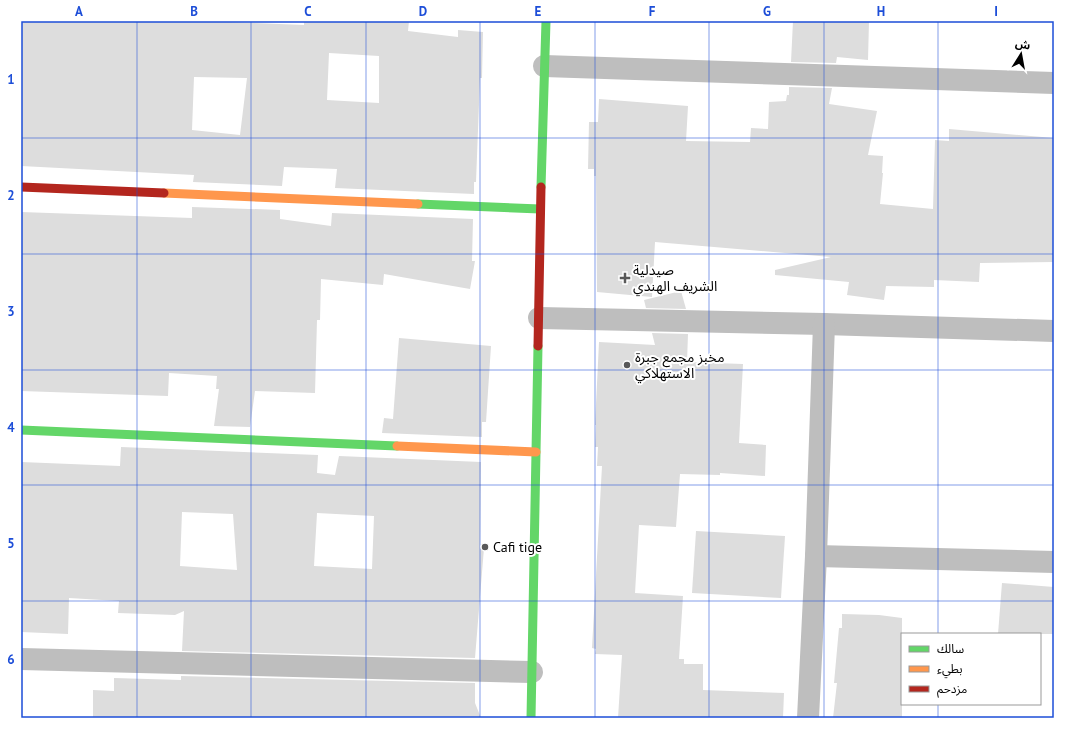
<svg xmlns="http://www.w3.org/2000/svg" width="1075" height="739" viewBox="0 0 1075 739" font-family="'PT Sans','Noto Sans Arabic',sans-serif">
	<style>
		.building { fill: #ddd; fill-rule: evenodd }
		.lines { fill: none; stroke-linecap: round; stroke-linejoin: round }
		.street { stroke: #bebebe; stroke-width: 22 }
		.fast { stroke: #63d668; stroke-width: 9 }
		.slow { stroke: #ff974d; stroke-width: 9 }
		.jam { stroke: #b3261e; stroke-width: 9 }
		.grid { fill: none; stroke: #1d4ed8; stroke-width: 1; stroke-opacity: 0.55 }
		.poi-dot { fill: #595959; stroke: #fff; stroke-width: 1.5 }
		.labels { text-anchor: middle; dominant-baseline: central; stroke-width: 4; stroke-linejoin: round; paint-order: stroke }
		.poi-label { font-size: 14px; fill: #000; stroke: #fff; text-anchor: start }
		.neatline { fill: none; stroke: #1d4ed8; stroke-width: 1.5 }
		.grid-label { font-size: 13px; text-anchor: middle; font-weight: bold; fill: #1d4ed8 }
	</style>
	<rect width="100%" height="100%" fill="#fff"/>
	<g class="building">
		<path d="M 21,21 L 204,21 L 304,25 L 304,21 L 409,21 L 408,31 L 458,37 L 458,30 L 483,32 L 482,78 L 480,78 L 476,182 L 474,182 L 474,194 L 335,188 L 337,169 L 284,167 L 282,186 L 193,182 L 194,175 L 21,166 ZM 329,53 L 379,56 L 379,103 L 327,100 ZM 194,77 L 247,78 L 240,135 L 192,130 Z"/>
		<path d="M 793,21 L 869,21 L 868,60 L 837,57 L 836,63 L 791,62 Z"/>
		<path d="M 789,87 L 832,88 L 829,104 L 877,111 L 868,155 L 883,156 L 882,173 L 883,173 L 880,204 L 933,209 L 935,140 L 949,141 L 949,129 L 1054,138 L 1054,262 L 980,263 L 979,282 L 934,280 L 934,287 L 886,286 L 884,300 L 847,295 L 849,282 L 775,275 L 775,270 L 831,257 L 655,242 L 652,297 L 597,292 L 596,176 L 594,176 L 594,169 L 588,169 L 589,122 L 598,122 L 599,99 L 688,106 L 686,141 L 750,142 L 751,128 L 768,129 L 769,102 L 786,101 L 787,95 L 789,95 Z"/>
		<path d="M 192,207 L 280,210 L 280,219 L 331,226 L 332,213 L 473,219 L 472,261 L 475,261 L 470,289 L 384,274 L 383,285 L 321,279 L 320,320 L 317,320 L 315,393 L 255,391 L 250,427 L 214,426 L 219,389 L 216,389 L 217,376 L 169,373 L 168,396 L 21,391 L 21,212 L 192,218 Z"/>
		<path d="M 681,291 L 686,309 L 646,308 L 644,300 Z"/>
		<path d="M 652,333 L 688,334 L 687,362 L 743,364 L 739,443 L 766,445 L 765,476 L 720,473 L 720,475 L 680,474 L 676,527 L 639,525 L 635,593 L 683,596 L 679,659 L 684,659 L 684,664 L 703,664 L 703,690 L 784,693 L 783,718 L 618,718 L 622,655 L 595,654 L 596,649 L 592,648 L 602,466 L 597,466 L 598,447 L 595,447 L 596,425 L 595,425 L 599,342 L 655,345 Z"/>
		<path d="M 399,338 L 491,346 L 486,422 L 482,422 L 482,437 L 382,433 L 384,418 L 393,419 Z"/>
		<path d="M 121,447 L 318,455 L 317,473 L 335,475 L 339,456 L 481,462 L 480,547 L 484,548 L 475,658 L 182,651 L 184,611 L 175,615 L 118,613 L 119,601 L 69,598 L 68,634 L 21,632 L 21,462 L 120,466 ZM 182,512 L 233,514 L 237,570 L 180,566 ZM 317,513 L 374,516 L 372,569 L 314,566 Z"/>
		<path d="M 696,531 L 785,536 L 781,598 L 692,593 Z"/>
		<path d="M 1002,583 L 1054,587 L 1054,634 L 998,634 Z"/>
		<path d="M 842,614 L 879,615 L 902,618 L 902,718 L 833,718 L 837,683 L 834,683 L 839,628 L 842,628 Z"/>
		<path d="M 181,676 L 475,683 L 475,703 L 481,718 L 93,718 L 93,690 L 114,691 L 114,678 L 181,680 Z"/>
	</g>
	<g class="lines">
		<g class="street">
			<path d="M 544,66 L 1054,83"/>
			<path d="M 539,318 L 824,324 L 1054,331"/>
			<path d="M 816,556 L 1054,562"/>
			<path d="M 21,659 L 532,672"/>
			<path d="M 808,718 L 816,556 L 824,324"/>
		</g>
		<g class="fast">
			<path d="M 541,187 L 546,21"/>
			<path d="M 418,204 L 540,209"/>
			<path d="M 21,430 L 397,446"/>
			<path d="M 531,718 L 538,346"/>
		</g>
		<g class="slow">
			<path d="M 164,193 L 418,204"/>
			<path d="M 397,446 L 536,452"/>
		</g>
		<g class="jam">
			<path d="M 21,187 L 164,193"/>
			<path d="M 538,346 L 541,187"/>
		</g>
	</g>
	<path class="grid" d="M 137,21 L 137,718M 251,21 L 251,718M 366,21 L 366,718M 480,21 L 480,718M 595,21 L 595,718M 709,21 L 709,718M 824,21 L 824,718M 938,21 L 938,634M 21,138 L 1054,138M 21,254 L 1054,254M 21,370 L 1054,370M 21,485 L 1054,485M 21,601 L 1054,601M 938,704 L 938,718"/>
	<g class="poi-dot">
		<path d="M623 272h4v4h4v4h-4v4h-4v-4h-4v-4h4z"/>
		<circle cx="627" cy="365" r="4"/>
		<circle cx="485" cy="547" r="4"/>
	</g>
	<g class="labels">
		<g class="poi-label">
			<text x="633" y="270">صيدلية<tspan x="633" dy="16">الشريف الهندي</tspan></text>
			<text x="635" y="357">مخبز مجمع جبرة<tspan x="635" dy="16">الاستهلاكي</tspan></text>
			<text x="493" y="547">Cafi tige</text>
		</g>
	</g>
	<rect width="1075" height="739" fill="none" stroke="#ffffff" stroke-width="44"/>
	<rect x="901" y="633" width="140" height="72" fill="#ffffff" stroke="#999999"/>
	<rect x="909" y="646" width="20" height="6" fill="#63d668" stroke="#999999"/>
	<text x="937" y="653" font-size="12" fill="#000000">سالك</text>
	<rect x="909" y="666" width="20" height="6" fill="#ff974d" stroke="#999999"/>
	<text x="937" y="673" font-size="12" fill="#000000">بطيء</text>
	<rect x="909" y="686" width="20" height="6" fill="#b3261e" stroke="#999999"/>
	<text x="937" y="693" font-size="12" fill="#000000">مزدحم</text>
	<g transform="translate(1021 54) rotate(11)" stroke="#ffffff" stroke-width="3" paint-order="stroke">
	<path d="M0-3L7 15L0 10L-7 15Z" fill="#000000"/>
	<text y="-6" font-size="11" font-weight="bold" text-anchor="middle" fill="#000000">ش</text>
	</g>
	<rect x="22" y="22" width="1031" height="695" class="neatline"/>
	<g class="grid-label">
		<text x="79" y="16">A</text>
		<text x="194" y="16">B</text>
		<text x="308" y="16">C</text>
		<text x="423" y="16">D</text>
		<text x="538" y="16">E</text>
		<text x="652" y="16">F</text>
		<text x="767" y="16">G</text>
		<text x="881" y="16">H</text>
		<text x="996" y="16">I</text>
		<text x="11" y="84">1</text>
		<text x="11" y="200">2</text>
		<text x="11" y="316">3</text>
		<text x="11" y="432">4</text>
		<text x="11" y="548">5</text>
		<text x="11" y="664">6</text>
	</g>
</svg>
